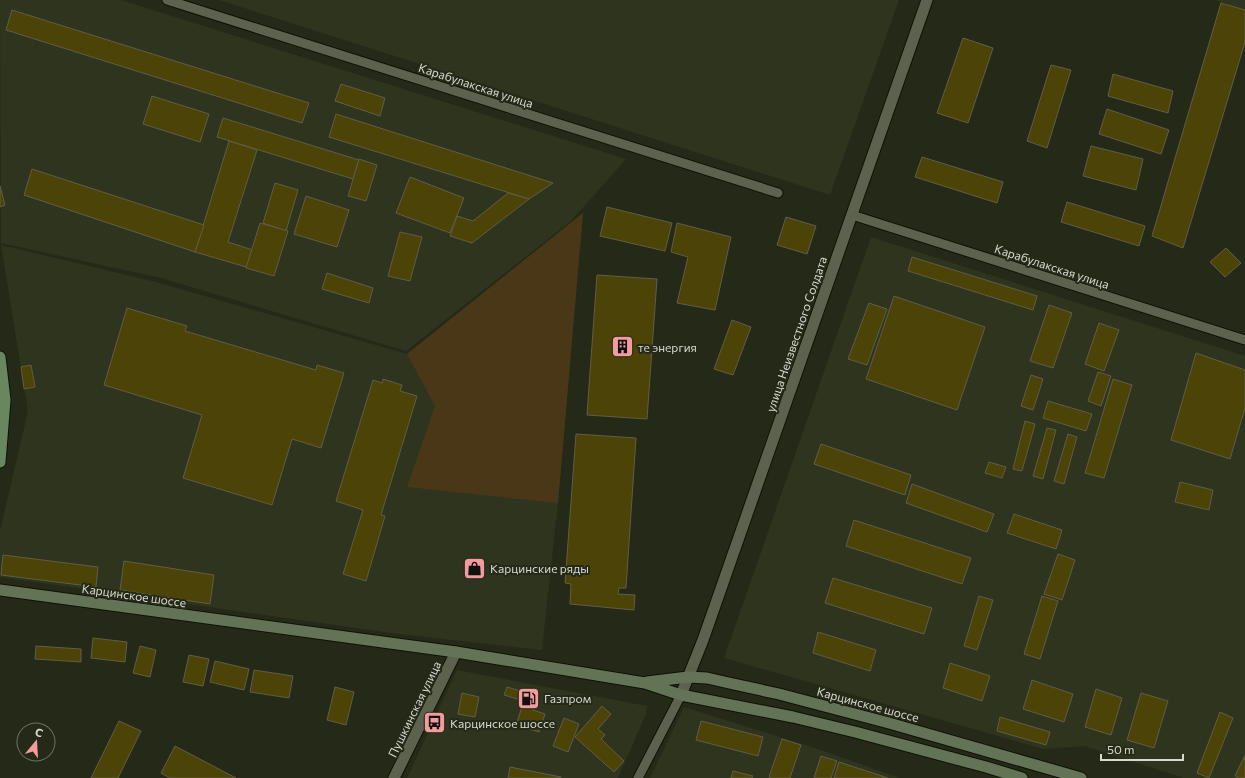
<svg xmlns="http://www.w3.org/2000/svg" width="1245" height="778" viewBox="0 0 1245 778" font-family="Commissioner,sans-serif">
	<style>
		.built { fill: #2e341d }
		.green { fill: #4a3717 }
		.building { fill: #4c4307; stroke: #605d49 }
		.lines { fill: none; stroke-linecap: round; stroke-linejoin: round }
		.minor-casing { stroke: #0e1204; stroke-width: 11 }
		.tertiary-casing { stroke: #0e1204; stroke-width: 13 }
		.secondary-casing { stroke: #0e1204; stroke-width: 13 }
		.primary-casing { stroke: #0e1204; stroke-width: 13 }
		.minor { stroke: #5d624f; stroke-width: 9 }
		.tertiary { stroke: #5d624f; stroke-width: 11 }
		.secondary { stroke: #637456; stroke-width: 11 }
		.primary { stroke: #68875e; stroke-width: 11 }
		.labels { text-anchor: middle; dominant-baseline: central; stroke-width: 4; stroke-linejoin: round; paint-order: stroke }
		.street-label { font-size: 12px; fill: #d6d9ce; stroke: #252a18 }
		.poi-label { font-size: 12px; fill: #d6d9ce; stroke: #252a18; text-anchor: start }
	</style>
	<rect width="100%" height="100%" fill="#252a18"/>
	<g class="built">
		<path d="M 0,0 L 121,0 L 626,159 L 570,222 L 406,351 L 161,278 L 1,243 Z"/>
		<path d="M 219,0 L 899,0 L 830,195 Z"/>
		<path d="M 1215,0 L 1245,0 L 1245,10 Z"/>
		<path d="M 583,213 L 558,503 L 542,650 L 391,633 L 0,577 L 0,531 L 28,411 L 1,245 L 156,282 L 407,354 Z"/>
		<path d="M 871,237 L 1245,356 L 1245,778 L 1184,778 L 1084,746 L 1043,749 L 724,658 Z"/>
		<path d="M 457,670 L 647,706 L 646,714 L 618,778 L 407,778 Z"/>
		<path d="M 684,707 L 815,748 L 900,778 L 650,778 Z"/>
	</g>
	<path class="green" d="M 583,213 L 558,503 L 407,487 L 435,406 L 407,354 Z"/>
	<g class="building">
		<path d="M 1221,3 L 1245,10 L 1245,42 L 1183,248 L 1152,236 Z"/>
		<path d="M 12,10 L 309,103 L 302,123 L 6,30 Z"/>
		<path d="M 963,38 L 993,48 L 968,123 L 937,113 Z"/>
		<path d="M 1051,65 L 1071,70 L 1047,148 L 1027,141 Z"/>
		<path d="M 1113,74 L 1173,91 L 1168,113 L 1108,96 Z"/>
		<path d="M 341,84 L 385,98 L 380,116 L 335,101 Z"/>
		<path d="M 152,96 L 209,114 L 200,142 L 143,124 Z"/>
		<path d="M 1107,109 L 1169,130 L 1161,154 L 1099,134 Z"/>
		<path d="M 336,114 L 553,183 L 529,199 L 329,137 Z"/>
		<path d="M 223,118 L 359,160 L 353,179 L 217,137 Z"/>
		<path d="M 229,141 L 257,150 L 228,242 L 259,252 L 253,269 L 195,252 Z"/>
		<path d="M 1091,146 L 1143,159 L 1136,190 L 1083,176 Z"/>
		<path d="M 922,157 L 1003,182 L 997,203 L 915,177 Z"/>
		<path d="M 359,159 L 377,165 L 366,201 L 348,196 Z"/>
		<path d="M 32,169 L 204,225 L 195,252 L 24,195 Z"/>
		<path d="M 410,177 L 464,198 L 450,233 L 396,213 Z"/>
		<path d="M 275,183 L 298,190 L 286,231 L 263,223 Z"/>
		<path d="M 0,186 L 5,205 L 0,207 Z"/>
		<path d="M 508,193 L 529,199 L 472,243 L 450,236 L 457,216 L 473,221 Z"/>
		<path d="M 306,196 L 349,210 L 337,247 L 294,234 Z"/>
		<path d="M 1067,202 L 1145,226 L 1139,246 L 1061,222 Z"/>
		<path d="M 607,207 L 672,223 L 665,251 L 600,236 Z"/>
		<path d="M 786,217 L 816,226 L 807,254 L 777,245 Z"/>
		<path d="M 260,223 L 288,231 L 274,276 L 246,268 Z"/>
		<path d="M 677,223 L 731,237 L 715,310 L 677,303 L 688,257 L 671,252 Z"/>
		<path d="M 400,232 L 422,237 L 410,281 L 388,276 Z"/>
		<path d="M 1226,248 L 1241,263 L 1225,277 L 1210,262 Z"/>
		<path d="M 912,257 L 1037,296 L 1033,310 L 908,271 Z"/>
		<path d="M 327,273 L 373,288 L 369,303 L 322,289 Z"/>
		<path d="M 597,275 L 657,279 L 647,419 L 587,415 Z"/>
		<path d="M 894,296 L 985,327 L 957,410 L 866,379 Z"/>
		<path d="M 869,303 L 887,309 L 867,365 L 848,359 Z"/>
		<path d="M 1049,305 L 1072,313 L 1053,368 L 1030,361 Z"/>
		<path d="M 127,308 L 187,326 L 185,331 L 316,370 L 317,365 L 344,373 L 321,448 L 292,439 L 272,505 L 183,478 L 202,415 L 104,385 Z"/>
		<path d="M 732,320 L 751,327 L 733,375 L 714,369 Z"/>
		<path d="M 1099,323 L 1119,330 L 1104,371 L 1085,364 Z"/>
		<path d="M 1196,353 L 1245,370 L 1245,408 L 1230,459 L 1171,440 Z"/>
		<path d="M 31,365 L 35,387 L 24,389 L 21,367 Z"/>
		<path d="M 1098,372 L 1111,376 L 1101,406 L 1088,401 Z"/>
		<path d="M 1031,375 L 1043,379 L 1033,410 L 1021,406 Z"/>
		<path d="M 383,379 L 402,385 L 400,391 L 417,396 L 381,515 L 385,516 L 366,581 L 343,574 L 363,510 L 336,501 L 373,380 L 382,383 Z"/>
		<path d="M 1113,379 L 1132,385 L 1104,478 L 1085,473 Z"/>
		<path d="M 1048,401 L 1092,414 L 1086,431 L 1043,418 Z"/>
		<path d="M 1025,421 L 1035,424 L 1022,471 L 1013,469 Z"/>
		<path d="M 1047,428 L 1056,430 L 1043,479 L 1033,476 Z"/>
		<path d="M 576,434 L 636,438 L 626,588 L 619,588 L 618,594 L 635,595 L 634,610 L 570,604 L 571,584 L 565,583 Z"/>
		<path d="M 1068,434 L 1077,437 L 1064,484 L 1054,481 Z"/>
		<path d="M 821,444 L 911,475 L 905,495 L 814,464 Z"/>
		<path d="M 989,462 L 1006,467 L 1002,478 L 985,473 Z"/>
		<path d="M 1180,482 L 1213,490 L 1209,510 L 1175,502 Z"/>
		<path d="M 912,484 L 994,514 L 987,532 L 906,503 Z"/>
		<path d="M 1014,514 L 1062,530 L 1056,549 L 1007,533 Z"/>
		<path d="M 854,520 L 971,558 L 962,584 L 846,546 Z"/>
		<path d="M 1058,554 L 1075,560 L 1062,600 L 1044,594 Z"/>
		<path d="M 3,555 L 98,567 L 96,587 L 1,575 Z"/>
		<path d="M 124,561 L 214,575 L 210,604 L 120,590 Z"/>
		<path d="M 833,578 L 932,608 L 924,634 L 825,603 Z"/>
		<path d="M 979,596 L 993,600 L 977,650 L 964,646 Z"/>
		<path d="M 1042,596 L 1058,601 L 1040,659 L 1024,654 Z"/>
		<path d="M 818,632 L 876,650 L 870,671 L 813,653 Z"/>
		<path d="M 93,638 L 127,642 L 125,662 L 91,658 Z"/>
		<path d="M 36,646 L 81,649 L 81,662 L 35,659 Z"/>
		<path d="M 140,646 L 156,650 L 150,677 L 133,673 Z"/>
		<path d="M 189,655 L 209,659 L 203,686 L 183,682 Z"/>
		<path d="M 215,661 L 249,669 L 244,690 L 210,682 Z"/>
		<path d="M 950,663 L 990,676 L 982,701 L 943,688 Z"/>
		<path d="M 254,670 L 293,676 L 289,698 L 250,692 Z"/>
		<path d="M 1032,680 L 1073,694 L 1064,722 L 1023,709 Z"/>
		<path d="M 335,687 L 354,692 L 346,725 L 327,720 Z"/>
		<path d="M 507,687 L 537,696 L 533,710 L 545,714 L 539,732 L 516,725 L 524,701 L 504,695 Z"/>
		<path d="M 1096,689 L 1122,698 L 1111,735 L 1085,727 Z"/>
		<path d="M 462,693 L 479,697 L 475,717 L 458,714 Z"/>
		<path d="M 1141,693 L 1168,701 L 1154,748 L 1127,740 Z"/>
		<path d="M 602,706 L 611,714 L 598,729 L 605,735 L 601,739 L 624,761 L 614,772 L 575,737 Z"/>
		<path d="M 1220,712 L 1233,718 L 1209,778 L 1197,773 Z"/>
		<path d="M 1000,717 L 1050,732 L 1046,745 L 997,731 Z"/>
		<path d="M 564,718 L 579,724 L 568,752 L 553,746 Z"/>
		<path d="M 119,721 L 141,731 L 118,778 L 91,778 Z"/>
		<path d="M 701,721 L 763,737 L 758,756 L 696,740 Z"/>
		<path d="M 782,739 L 801,745 L 790,778 L 771,778 L 769,777 Z"/>
		<path d="M 175,746 L 236,778 L 170,778 L 161,773 Z"/>
		<path d="M 1245,755 L 1245,778 L 1239,778 L 1235,776 Z"/>
		<path d="M 821,756 L 837,761 L 831,778 L 814,778 Z"/>
		<path d="M 839,762 L 888,778 L 834,778 Z"/>
		<path d="M 510,767 L 561,777 L 561,778 L 508,778 Z"/>
		<path d="M 733,771 L 753,776 L 752,778 L 731,778 Z"/>
	</g>
	<g class="lines">
		<defs>
			<g id="minor">
				<path d="M 167,0 L 778,193"/>
				<path d="M 852,215 L 1245,340"/>
				<path d="M 638,778 L 681,695"/>
			</g>
			<g id="tertiary">
				<path d="M 681,695 L 703,640 L 927,0"/>
				<path d="M 394,778 L 456,652"/>
			</g>
			<g id="secondary">
				<path d="M 0,590 L 456,652 L 645,683 L 681,695 L 793,717 L 855,732 L 986,767 L 1022,778"/>
				<path d="M 647,682 L 688,677 L 707,678 L 729,683 L 779,694 L 889,723 L 1081,778"/>
			</g>
			<path id="primary" d="M 0,357 L 5,400 L 0,462"/>
		</defs>
		<use href="#minor" class="minor-casing"/>
		<use href="#tertiary" class="tertiary-casing"/>
		<use href="#secondary" class="secondary-casing"/>
		<use href="#primary" class="primary-casing"/>
		<use href="#minor" class="minor"/>
		<use href="#tertiary" class="tertiary"/>
		<use href="#secondary" class="secondary"/>
		<use href="#primary" class="primary"/>
	</g>
	<defs>
		<symbol id="building-square" viewBox="-11 -11 22 22"><rect x="-9" y="-9" width="18" height="18" rx="4" fill="#f49b9f" stroke="#252a18"/><path d="M-4-6H4V6H1V3H-1V6H-4ZM-2.5-4.3h1.7v1.8h-1.7ZM.8-4.3h1.7v1.8H.8ZM-2.5-1h1.7V.8h-1.7ZM.8-1h1.7V.8H.8Z" fill="#111"/></symbol>
		<symbol id="shop-square" viewBox="-11 -11 22 22"><rect x="-9" y="-9" width="18" height="18" rx="4" fill="#f49b9f" stroke="#252a18"/><path d="M-5-2.5h2.3a2.7 3.5 0 0 1 5.4 0H5L5.5 6h-11ZM-1.5-2.5h3a1.5 2.3 0 0 0-3 0Z" fill="#111"/></symbol>
		<symbol id="fuel-square" viewBox="-11 -11 22 22"><rect x="-9" y="-9" width="18" height="18" rx="4" fill="#f49b9f" stroke="#252a18"/><path d="M-5.5-6h7V0h2V4h1.3V-2.5L3-4.5l.8-.8L6-3V5H2.5V1h-1V6h-7ZM-4.2-4.7v3.2H.2V-4.7Z" fill="#111"/></symbol>
		<symbol id="bus-square" viewBox="-11 -11 22 22"><rect x="-9" y="-9" width="18" height="18" rx="4" fill="#f49b9f" stroke="#252a18"/><path d="M-5-6H5V4H4V6H2V4H-2V6H-4V4H-5ZM-3.5-4V0h7V-4ZM-3.5 1.2v1.5H-2V1.2ZM2 1.2v1.5H3.5V1.2Z" fill="#111"/></symbol>
	</defs>
	<g fill-rule="evenodd">
		<use href="#building-square" x="610" y="334" width="25" height="25"/>
		<use href="#shop-square" x="462" y="556" width="25" height="25"/>
		<use href="#fuel-square" x="516" y="686" width="25" height="25"/>
		<use href="#bus-square" x="422" y="710" width="25" height="25"/>
	</g>
	<g class="labels">
		<g class="street-label">
			<text transform="translate(476 85) rotate(18)">Карабулакская улица</text>
			<text transform="translate(1052 266) rotate(18)">Карабулакская улица</text>
			<text transform="translate(796 334) rotate(-71)">улица Неизвестного Солдата</text>
			<text transform="translate(134 595) rotate(8)">Карцинское шоссе</text>
			<text transform="translate(868 704) rotate(15)">Карцинское шоссе</text>
			<text transform="translate(414 709) rotate(-64)">Пушкинская улица</text>
		</g>
		<g class="poi-label">
			<text x="638" y="347">те энергия</text>
			<text x="490" y="568">Карцинские ряды</text>
			<text x="544" y="698">Газпром</text>
			<text x="450" y="723">Карцинское шоссе</text>
		</g>
	</g>
	<g transform="translate(36 742) rotate(18)"><circle r="19" fill="#252a18" stroke="#6c7061"/>
	<path d="M0-3L7 15L0 10L-7 15Z" fill="#f49b9f"/>
	<text y="-6" font-size="11" font-weight="bold" text-anchor="middle" fill="#d6d9ce">С</text>
	</g>
	<path d="M1101 754v6h82v-6" fill="none" stroke="#d6d9ce" stroke-width="2"/>
	<text x="1107" y="754" font-size="12" fill="#d6d9ce" stroke="#252a18" stroke-width="3" paint-order="stroke">50 m</text>
</svg>
